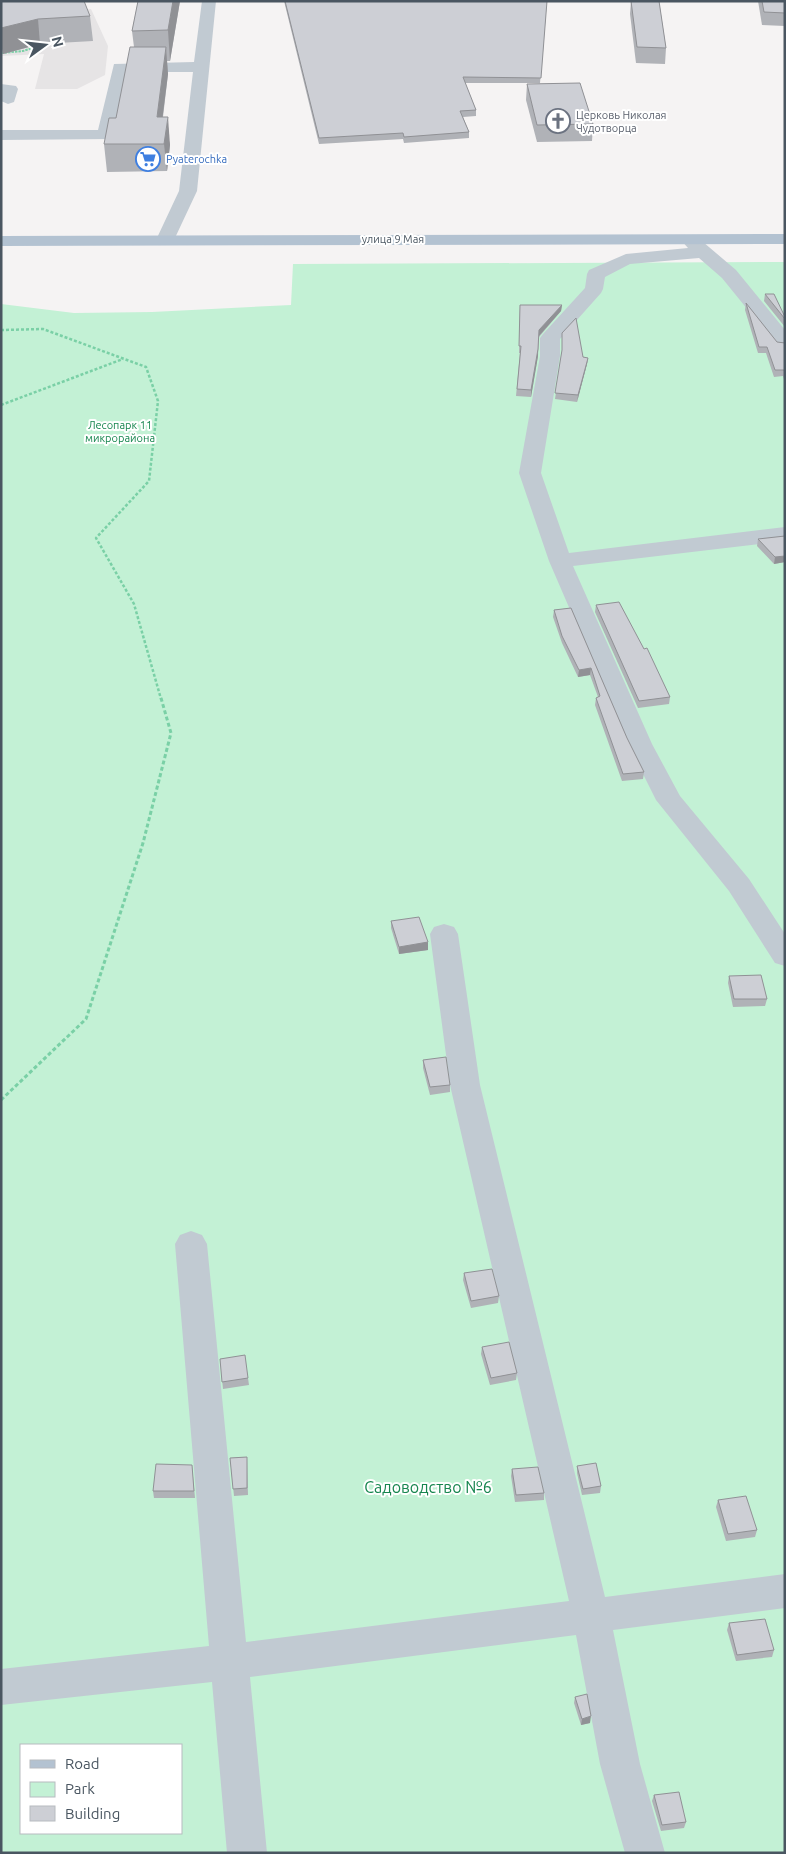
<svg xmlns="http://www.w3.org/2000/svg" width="786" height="1854" viewBox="0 0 786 1854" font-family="Ubuntu,sans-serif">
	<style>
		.education { fill: #e6e4e5 }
		.green { fill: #c3f1d5; fill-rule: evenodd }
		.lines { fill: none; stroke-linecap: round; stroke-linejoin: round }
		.path-far2 { stroke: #7ad0a6; stroke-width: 2; stroke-dasharray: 2.5 1; stroke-linecap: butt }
		.path-far1 { stroke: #7ad0a6; stroke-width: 2.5; stroke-dasharray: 3 2; stroke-linecap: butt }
		.path { stroke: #7ad0a6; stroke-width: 3; stroke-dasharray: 4 2.5; stroke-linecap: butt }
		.minor { fill: #c1cad2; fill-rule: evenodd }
		.major { fill: #b3c2d1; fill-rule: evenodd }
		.wall { fill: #b0b2b7 }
		.shaded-wall { fill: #909195 }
		.building { fill: #cdcfd5; stroke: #909195 }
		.labels { text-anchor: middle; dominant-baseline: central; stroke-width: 4; stroke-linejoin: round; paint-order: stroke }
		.far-worship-label { font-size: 11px; fill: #5b616d; stroke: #fff; text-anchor: start }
		.far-shop-label { font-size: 11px; fill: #366cbe; stroke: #fff; text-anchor: start }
		.far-street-label { font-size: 11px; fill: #4a5661; stroke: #fff }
		.far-park-label { font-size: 11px; fill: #17864f; stroke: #fff }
		.near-park-label { font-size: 16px; fill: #17864f; stroke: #fff }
	</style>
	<rect width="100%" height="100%" fill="#f5f3f3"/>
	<path class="education" d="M 91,9 L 108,46 L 105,75 L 77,89 L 35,89 L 44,54 L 1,56 L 1,17 Z"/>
	<path class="green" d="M 785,262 L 785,1853 L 1,1853 L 1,304 L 74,313 L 152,312 L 291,305 L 293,264 ZM 21,1745 L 181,1745 L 181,1833 L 21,1833 Z"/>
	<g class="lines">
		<path class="path-far2" d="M 1,53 L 23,51 L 49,43"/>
		<g class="path-far1">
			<path d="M 1,330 L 43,329 L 146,367 L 158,401 L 149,481 L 96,538 L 134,604 L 161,699"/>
			<path d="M 1,405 L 123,359"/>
		</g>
		<path class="path" d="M 1,1100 L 86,1019 L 143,843 L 171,733 L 161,698"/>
		<g class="minor">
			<path d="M 202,1 L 216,1 L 197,191 L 174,240 L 171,244 L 165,245 L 159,244 L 156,240 L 179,191 L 193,72 L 127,72 L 113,135 L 111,139 L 1,140 L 1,130 L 98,130 L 114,64 L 194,62 Z"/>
			<path d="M 1,84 L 16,86 L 18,89 L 14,102 L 8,104 L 1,101 Z"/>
			<path d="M 690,235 L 696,236 L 736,270 L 785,330 L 785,349 L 778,347 L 722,278 L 699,258 L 630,264 L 605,277 L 603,289 L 601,293 L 560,339 L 560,356 L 541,473 L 569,553 L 785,527 L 785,541 L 573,566 L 652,744 L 680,796 L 749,879 L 785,934 L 785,966 L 775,963 L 729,891 L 656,800 L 628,744 L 549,561 L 519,473 L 540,356 L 540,338 L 543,334 L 585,288 L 587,274 L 589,270 L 626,254 L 688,248 L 681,240 L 684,236 Z"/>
			<path d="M 444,924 L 454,927 L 458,934 L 480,1085 L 605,1597 L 785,1574 L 785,1608 L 613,1630 L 640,1764 L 665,1853 L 625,1853 L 600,1764 L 576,1635 L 250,1677 L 267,1853 L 227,1853 L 212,1682 L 1,1705 L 1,1669 L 209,1646 L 175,1244 L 180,1235 L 191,1231 L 202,1235 L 207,1244 L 246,1642 L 569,1601 L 450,1085 L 430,934 L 434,927 Z"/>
		</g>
		<path class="major" d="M 785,234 L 785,244 L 1,246 L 1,236 Z"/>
	</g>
	<g class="wall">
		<path d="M 1,1 L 90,16 L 93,41 L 40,44 L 3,54 L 1,49 Z"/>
		<path d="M 138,1 L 180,1 L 170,61 L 167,61 L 168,74 L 163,117 L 170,145 L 167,171 L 107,172 L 104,144 L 116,118 L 134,47 L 132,31 Z"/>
		<path d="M 284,1 L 547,1 L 540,83 L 465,83 L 476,110 L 476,116 L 463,117 L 469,132 L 469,138 L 404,143 L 403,139 L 319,144 Z"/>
		<path d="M 631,1 L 659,1 L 666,48 L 665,64 L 636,63 L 630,14 Z"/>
		<path d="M 758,1 L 785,1 L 785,26 L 762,25 Z"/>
		<path d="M 527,84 L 593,124 L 592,141 L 537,142 L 526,100 Z"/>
		<path d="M 765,294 L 785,317 L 785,327 L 764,301 Z"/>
		<path d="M 746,303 L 777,342 L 785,343 L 785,382 L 783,376 L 774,377 L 766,353 L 758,353 L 745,310 Z"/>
		<path d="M 520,305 L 562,305 L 561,311 L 539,337 L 538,356 L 531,397 L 516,396 L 520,353 L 519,353 Z"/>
		<path d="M 562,333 L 583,357 L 588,358 L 587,364 L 577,402 L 555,399 L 562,352 Z"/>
		<path d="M 785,536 L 785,562 L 774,564 L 757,546 L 758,539 Z"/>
		<path d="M 596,605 L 670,697 L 669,704 L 638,708 L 595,612 Z"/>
		<path d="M 571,608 L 627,738 L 644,772 L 643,779 L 622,781 L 595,705 L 596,698 L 598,697 L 590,675 L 578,677 L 562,643 L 553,617 L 554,610 Z"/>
		<path d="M 391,921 L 428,942 L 428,950 L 399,954 L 391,928 Z"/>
		<path d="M 729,976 L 767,999 L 765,1006 L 733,1007 L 728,983 Z"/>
		<path d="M 423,1060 L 450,1085 L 450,1092 L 430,1095 L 423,1068 Z"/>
		<path d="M 464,1273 L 499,1296 L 498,1303 L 471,1308 L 463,1280 Z"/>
		<path d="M 482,1347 L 517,1373 L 516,1380 L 490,1385 L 481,1354 Z"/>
		<path d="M 220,1359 L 248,1378 L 249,1385 L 223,1389 Z"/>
		<path d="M 247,1457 L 248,1495 L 234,1496 L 230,1458 Z"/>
		<path d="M 192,1465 L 195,1498 L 154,1498 L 153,1491 Z"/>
		<path d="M 577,1466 L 601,1486 L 600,1493 L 582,1495 L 577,1473 Z"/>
		<path d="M 512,1469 L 544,1493 L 544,1500 L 515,1502 L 511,1476 Z"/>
		<path d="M 718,1500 L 757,1530 L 755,1537 L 726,1541 L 716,1507 Z"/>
		<path d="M 729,1623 L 774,1650 L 772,1657 L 736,1661 L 727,1630 Z"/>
		<path d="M 575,1697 L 590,1723 L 581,1725 L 574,1703 Z"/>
		<path d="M 654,1795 L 686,1822 L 684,1828 L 661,1831 L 652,1801 Z"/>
	</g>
	<g class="shaded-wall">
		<path d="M 173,1 L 180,1 L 170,61 L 168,30 Z"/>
		<path d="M 38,19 L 40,44 L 3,54 L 1,43 L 1,28 Z"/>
		<path d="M 166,47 L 168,74 L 159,145 L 157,117 Z"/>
		<path d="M 168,117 L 170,145 L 167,171 L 164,144 Z"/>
		<path d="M 562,305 L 561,311 L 538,337 L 539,330 Z"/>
		<path d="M 538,349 L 538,356 L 531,397 L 531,390 Z"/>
		<path d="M 588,358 L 587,364 L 577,402 L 578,395 Z"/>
		<path d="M 785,556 L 785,562 L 774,564 L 775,557 Z"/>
		<path d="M 591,668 L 590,675 L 578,677 L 579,670 Z"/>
		<path d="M 428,942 L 428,950 L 399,954 L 399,947 Z"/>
		<path d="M 591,1716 L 590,1723 L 581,1725 L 582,1719 Z"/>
	</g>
	<g class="building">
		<path d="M 1,1 L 84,1 L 90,16 L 38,19 L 1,28 Z"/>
		<path d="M 138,1 L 173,1 L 168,30 L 132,31 Z"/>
		<path d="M 285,1 L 547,1 L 541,78 L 463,77 L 476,110 L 460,111 L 469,132 L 404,137 L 403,133 L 319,138 Z"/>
		<path d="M 631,1 L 659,1 L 666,48 L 637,47 Z"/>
		<path d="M 762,1 L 785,1 L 785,13 L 764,12 Z"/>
		<path d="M 130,47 L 166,47 L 157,117 L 168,117 L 164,144 L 104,144 L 109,118 L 116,118 Z"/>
		<path d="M 580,83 L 593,124 L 537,125 L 527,84 Z"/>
		<path d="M 765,294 L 774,294 L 785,317 L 785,319 Z"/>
		<path d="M 746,303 L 777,342 L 785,343 L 785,372 L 784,370 L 775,370 L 767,347 L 759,347 Z"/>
		<path d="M 520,305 L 562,305 L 539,330 L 538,349 L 531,390 L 517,389 L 521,346 L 519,346 Z"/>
		<path d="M 576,318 L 583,357 L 588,358 L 578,395 L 555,393 L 562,350 L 562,333 Z"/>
		<path d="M 785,536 L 785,556 L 775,557 L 758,539 Z"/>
		<path d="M 619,602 L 644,649 L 647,648 L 670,697 L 639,701 L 596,605 Z"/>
		<path d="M 571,608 L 627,738 L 644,772 L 623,774 L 596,698 L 600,696 L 591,668 L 579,670 L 562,636 L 554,610 Z"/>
		<path d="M 419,917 L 428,942 L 399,947 L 391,921 Z"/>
		<path d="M 761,975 L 767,999 L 734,999 L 729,976 Z"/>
		<path d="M 446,1057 L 450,1085 L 430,1087 L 423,1060 Z"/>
		<path d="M 492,1269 L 499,1296 L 471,1301 L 464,1273 Z"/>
		<path d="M 509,1342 L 517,1373 L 491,1378 L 482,1347 Z"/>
		<path d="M 245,1355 L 248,1378 L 222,1382 L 220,1359 Z"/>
		<path d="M 247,1457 L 247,1488 L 233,1489 L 230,1458 Z"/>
		<path d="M 596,1463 L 601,1486 L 583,1489 L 577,1466 Z"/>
		<path d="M 156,1464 L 192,1465 L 194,1491 L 153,1491 Z"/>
		<path d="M 538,1467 L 544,1493 L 516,1495 L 512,1469 Z"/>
		<path d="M 746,1496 L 757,1530 L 728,1534 L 718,1500 Z"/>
		<path d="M 765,1619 L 774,1650 L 737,1655 L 729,1623 Z"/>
		<path d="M 587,1694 L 591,1716 L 582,1719 L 575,1697 Z"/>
		<path d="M 679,1792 L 686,1822 L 662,1825 L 654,1795 Z"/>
	</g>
	<defs>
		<symbol id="church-ring" viewBox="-11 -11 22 22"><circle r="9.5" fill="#fff" stroke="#6b7280" stroke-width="1.5"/><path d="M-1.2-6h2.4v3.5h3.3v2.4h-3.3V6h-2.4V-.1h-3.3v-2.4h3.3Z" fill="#6b7280"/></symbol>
		<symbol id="supermarket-ring" viewBox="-11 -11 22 22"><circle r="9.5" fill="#fff" stroke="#3f7fe0" stroke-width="1.5"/><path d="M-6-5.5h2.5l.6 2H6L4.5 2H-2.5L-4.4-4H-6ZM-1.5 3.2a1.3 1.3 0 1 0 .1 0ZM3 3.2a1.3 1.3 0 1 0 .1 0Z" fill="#3f7fe0"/></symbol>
	</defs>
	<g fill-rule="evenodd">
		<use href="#church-ring" x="544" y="107" width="28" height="28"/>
		<use href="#supermarket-ring" x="134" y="145" width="28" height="28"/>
	</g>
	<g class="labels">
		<g class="far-worship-label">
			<text x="576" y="115">Церковь Николая<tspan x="576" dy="13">Чудотворца</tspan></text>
		</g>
		<g class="far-shop-label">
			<text x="166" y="159">Pyaterochka</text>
		</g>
		<g class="far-street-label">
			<text x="393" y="239">улица 9 Мая</text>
		</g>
		<g class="far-park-label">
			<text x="120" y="425">Лесопарк 11<tspan x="120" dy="13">микрорайона</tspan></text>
		</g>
		<g class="near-park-label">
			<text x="428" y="1487">Садоводство №6</text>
		</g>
	</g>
	<rect width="786" height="1854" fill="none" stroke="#4a5661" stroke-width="5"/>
	<rect x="20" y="1744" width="162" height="90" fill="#ffffff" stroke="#b7bbc0"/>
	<rect x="30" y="1760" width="25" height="8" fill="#b3c2d1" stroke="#b7bbc0"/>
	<text x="65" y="1769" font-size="15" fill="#4a5661">Road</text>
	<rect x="30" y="1782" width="25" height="15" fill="#c3f1d5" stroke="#b7bbc0"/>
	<text x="65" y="1794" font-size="15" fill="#4a5661">Park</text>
	<rect x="30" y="1806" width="25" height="15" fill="#cdcfd5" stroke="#b7bbc0"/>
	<text x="65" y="1819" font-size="15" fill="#4a5661">Building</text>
	<g transform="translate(45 45) rotate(75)" stroke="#ffffff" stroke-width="4" paint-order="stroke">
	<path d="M0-4L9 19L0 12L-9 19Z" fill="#4a5661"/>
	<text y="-8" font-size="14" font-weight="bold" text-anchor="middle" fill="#4a5661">N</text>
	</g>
</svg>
